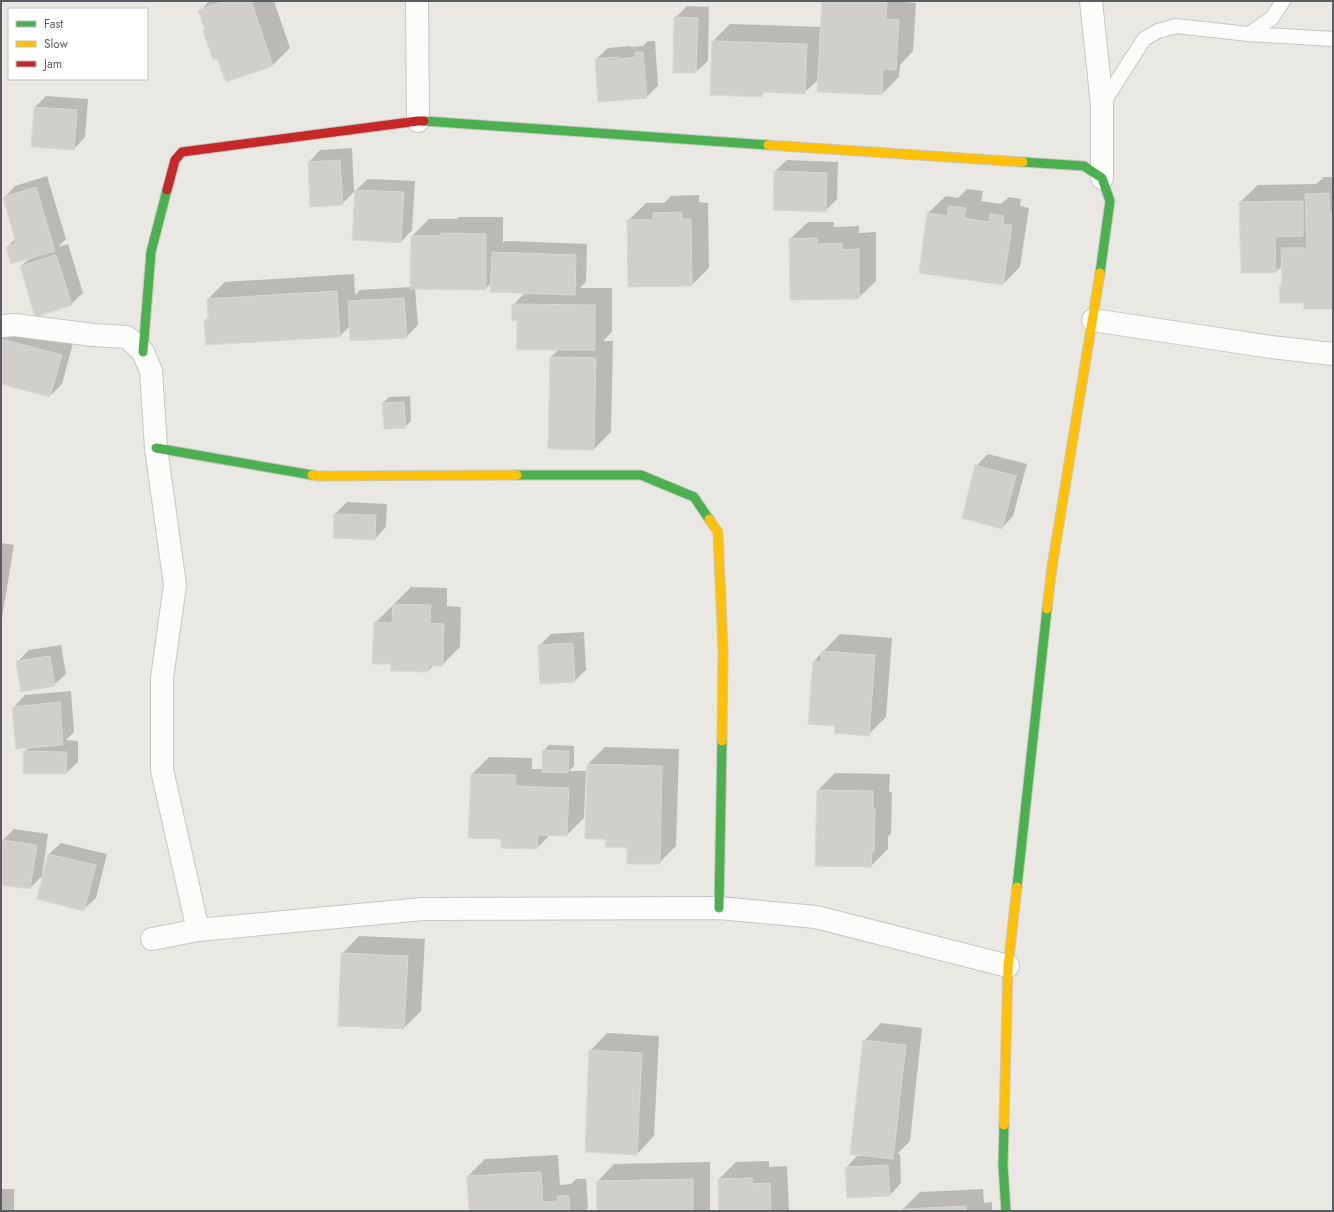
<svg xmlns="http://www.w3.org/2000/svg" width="1334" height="1212" viewBox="0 0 1334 1212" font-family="Jost,sans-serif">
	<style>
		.shadow { fill: #0003 }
		.building { fill: #d0cfcc; stroke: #dad7d2 }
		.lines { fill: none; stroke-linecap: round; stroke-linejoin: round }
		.lane-casing { stroke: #c6c6c6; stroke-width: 16 }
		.street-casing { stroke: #c6c6c6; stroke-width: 24 }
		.fast-casing { stroke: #c7c7c7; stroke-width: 11 }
		.slow-casing { stroke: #c7c7c7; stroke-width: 11 }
		.jam-casing { stroke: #c7c7c7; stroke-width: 11 }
		.lane { stroke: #fcfcfb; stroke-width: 14 }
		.street { stroke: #fcfcfb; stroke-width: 22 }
		.fast { stroke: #4caf50; stroke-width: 9 }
		.slow { stroke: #ffc107; stroke-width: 9 }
		.jam { stroke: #c62828; stroke-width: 9 }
	</style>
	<rect width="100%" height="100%" fill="#eae8e3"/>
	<g class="shadow">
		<path d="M 209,1 L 274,1 L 290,48 L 273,65 L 218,57 L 206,30 L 200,11 Z"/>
		<path d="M 823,1 L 903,1 L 903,2 L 916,3 L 913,51 L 900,65 L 899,77 L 882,94 L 819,79 L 804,93 L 766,91 L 761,96 L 713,41 L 730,24 L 821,27 Z"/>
		<path d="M 687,6 L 709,7 L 708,61 L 696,72 L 674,72 L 675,18 Z"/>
		<path d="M 648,41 L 655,41 L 658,86 L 646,97 L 596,59 L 608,48 L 630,46 L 630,47 L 643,46 Z"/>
		<path d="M 46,96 L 88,99 L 85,137 L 74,149 L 35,107 Z"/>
		<path d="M 352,148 L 354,192 L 342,204 L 311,206 L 309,162 L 320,150 Z"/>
		<path d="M 787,160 L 838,162 L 837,199 L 825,211 L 775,171 Z"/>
		<path d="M 47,176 L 66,239 L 58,247 L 68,244 L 83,293 L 71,304 L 21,266 L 30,258 L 7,247 L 16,238 L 4,198 L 15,186 Z"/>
		<path d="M 1324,177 L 1333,177 L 1333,308 L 1305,302 L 1280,286 L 1283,283 L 1283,265 L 1276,272 L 1242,272 L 1240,202 L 1258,185 L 1316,184 Z"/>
		<path d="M 368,179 L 415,181 L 412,230 L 401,242 L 356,190 Z"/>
		<path d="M 967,189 L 983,191 L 981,201 L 1001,204 L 1009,197 L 1021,199 L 1020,206 L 1029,208 L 1020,267 L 1003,284 L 920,272 L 928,213 L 946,196 L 958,198 Z"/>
		<path d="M 699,195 L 699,202 L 708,203 L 709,268 L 692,285 L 629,286 L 628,221 L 646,203 L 664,203 L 671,196 Z"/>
		<path d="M 459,217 L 503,217 L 503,243 L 505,241 L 587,244 L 586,282 L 580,288 L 612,288 L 612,332 L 603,341 L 613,341 L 611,432 L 594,449 L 551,357 L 559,349 L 518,320 L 513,305 L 526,292 L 492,283 L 485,289 L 415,288 L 418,325 L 406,337 L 350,326 L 340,336 L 205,320 L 209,317 L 208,299 L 225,282 L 354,274 L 355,295 L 360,290 L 411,287 L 412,236 L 429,219 L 457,219 Z"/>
		<path d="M 808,222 L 834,222 L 834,227 L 859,226 L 859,233 L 876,232 L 876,281 L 858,298 L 790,239 Z"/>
		<path d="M 1,329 L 73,343 L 62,384 L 50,396 L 1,383 Z"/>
		<path d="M 410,396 L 411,421 L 405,427 L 383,403 L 389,397 Z"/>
		<path d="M 988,454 L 1027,464 L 1013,516 L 1002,528 L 976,466 Z"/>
		<path d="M 347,502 L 387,504 L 386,527 L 375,539 L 334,537 L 335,514 Z"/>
		<path d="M 1,543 L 14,545 L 1,624 Z"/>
		<path d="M 411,587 L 447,588 L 447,606 L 461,607 L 460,647 L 442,665 L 434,665 L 428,671 L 392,670 L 392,663 L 375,623 Z"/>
		<path d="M 584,632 L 586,670 L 574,681 L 539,646 L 551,634 Z"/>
		<path d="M 840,634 L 892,638 L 886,717 L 868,735 L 836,725 L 813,662 Z"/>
		<path d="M 61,645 L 66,674 L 54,685 L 17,662 L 29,650 Z"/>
		<path d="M 71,691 L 74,732 L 66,740 L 78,741 L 78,762 L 66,773 L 24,752 L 29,747 L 14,707 L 25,695 Z"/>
		<path d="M 549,745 L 574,746 L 574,766 L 569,771 L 586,771 L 584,818 L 567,835 L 551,834 L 537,848 L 502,838 L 472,774 L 489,757 L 532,758 L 532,769 L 543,769 L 543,751 Z"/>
		<path d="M 605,747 L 679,749 L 676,846 L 659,863 L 628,847 L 607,838 L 588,764 Z"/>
		<path d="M 835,773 L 890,774 L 889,792 L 892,792 L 891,834 L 888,836 L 888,849 L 871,866 L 818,790 Z"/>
		<path d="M 14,829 L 48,834 L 42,876 L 30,888 L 1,884 L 1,853 L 3,840 Z"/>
		<path d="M 61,843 L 107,854 L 96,898 L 84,909 L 38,898 L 49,854 Z"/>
		<path d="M 359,936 L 425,939 L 421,1011 L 404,1028 L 342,954 Z"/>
		<path d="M 881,1023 L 922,1028 L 910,1141 L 897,1154 L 900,1154 L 901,1183 L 890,1195 L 846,1168 L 857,1156 L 862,1156 L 864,1041 Z"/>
		<path d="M 607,1033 L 659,1036 L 654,1136 L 637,1154 L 590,1051 Z"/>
		<path d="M 558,1155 L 560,1185 L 571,1184 L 576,1179 L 586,1179 L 588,1208 L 585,1211 L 470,1211 L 468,1176 L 485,1159 Z"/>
		<path d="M 769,1161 L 769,1167 L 787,1166 L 789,1211 L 720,1211 L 719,1179 L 736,1162 Z"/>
		<path d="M 710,1162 L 710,1211 L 598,1211 L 597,1182 L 614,1164 Z"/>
		<rect x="1" y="1189" width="13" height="22"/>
		<path d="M 983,1189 L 984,1203 L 992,1202 L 992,1211 L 903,1211 L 903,1209 L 920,1192 Z"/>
	</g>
	<g class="building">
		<path d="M 225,1 L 251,1 L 273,66 L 226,82 L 217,58 L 213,60 L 203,31 L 205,30 L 198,10 Z"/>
		<path d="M 822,1 L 887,2 L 886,19 L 899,20 L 896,70 L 883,69 L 882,95 L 817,92 Z"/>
		<path d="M 674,17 L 698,18 L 696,73 L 673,73 Z"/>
		<path d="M 712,41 L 807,44 L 805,94 L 762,92 L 762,97 L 710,95 Z"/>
		<path d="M 635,52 L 643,52 L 647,98 L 598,102 L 595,59 L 619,57 L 619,59 L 636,57 Z"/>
		<path d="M 34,107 L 77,110 L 74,150 L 31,147 Z"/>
		<path d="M 340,160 L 343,205 L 310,207 L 308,162 Z"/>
		<path d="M 774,171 L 827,173 L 826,212 L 773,210 Z"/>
		<path d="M 36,187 L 55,251 L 11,264 L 6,247 L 16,243 L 3,197 Z"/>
		<path d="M 355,190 L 404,192 L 401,243 L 352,240 Z"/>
		<path d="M 1329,193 L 1330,214 L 1333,214 L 1333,309 L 1304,309 L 1304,303 L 1280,303 L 1279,285 L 1282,285 L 1281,248 L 1307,248 L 1305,194 Z"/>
		<path d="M 1303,201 L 1303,236 L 1275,237 L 1276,273 L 1241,273 L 1239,202 Z"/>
		<path d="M 949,206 L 966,208 L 964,218 L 989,222 L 990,214 L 1004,216 L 1003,224 L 1012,225 L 1003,285 L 919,273 L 927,213 L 947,216 Z"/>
		<path d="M 682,212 L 682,219 L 691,219 L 692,286 L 628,287 L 627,220 L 653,220 L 653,213 Z"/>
		<path d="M 441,233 L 486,234 L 486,290 L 410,289 L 411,236 L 441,236 Z"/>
		<path d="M 817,238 L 817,244 L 842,243 L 842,250 L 859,249 L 859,299 L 790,300 L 789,239 Z"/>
		<path d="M 492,252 L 576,255 L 575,295 L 490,292 Z"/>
		<path d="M 56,255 L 72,305 L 35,317 L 20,266 Z"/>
		<path d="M 337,291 L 340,337 L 206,345 L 204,320 L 208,319 L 207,299 Z"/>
		<path d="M 404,298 L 407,338 L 350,341 L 348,301 Z"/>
		<path d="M 512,304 L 595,305 L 595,350 L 517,350 L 517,321 L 512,321 Z"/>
		<path d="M 1,339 L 62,355 L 50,397 L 1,384 Z"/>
		<path d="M 550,357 L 596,358 L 594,450 L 548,449 Z"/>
		<path d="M 404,402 L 406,428 L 384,429 L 382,403 Z"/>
		<path d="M 975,465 L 1016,476 L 1002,529 L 962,518 Z"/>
		<path d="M 334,514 L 376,515 L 375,540 L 333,538 Z"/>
		<path d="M 393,604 L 431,605 L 430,623 L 444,624 L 443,666 L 428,666 L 428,672 L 391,671 L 391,664 L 372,664 L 374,622 L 392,623 Z"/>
		<path d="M 573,643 L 575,682 L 540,684 L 538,645 Z"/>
		<path d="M 822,651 L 875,655 L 869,736 L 834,733 L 835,726 L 808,724 L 813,661 L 821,662 Z"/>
		<path d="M 50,656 L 55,686 L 21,692 L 16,661 Z"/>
		<path d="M 60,702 L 63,745 L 16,749 L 12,707 Z"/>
		<path d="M 542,750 L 569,751 L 568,773 L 542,772 Z"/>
		<path d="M 23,751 L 67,752 L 66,774 L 23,774 Z"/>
		<path d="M 587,764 L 662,766 L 660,864 L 627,864 L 627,848 L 605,847 L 606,839 L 585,839 Z"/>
		<path d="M 471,774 L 516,775 L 515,786 L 569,788 L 567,836 L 538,835 L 537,849 L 501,848 L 501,839 L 468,838 Z"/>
		<path d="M 817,790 L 873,791 L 873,809 L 875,809 L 874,852 L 872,852 L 871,867 L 815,866 Z"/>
		<path d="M 2,840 L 37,845 L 30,889 L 1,885 Z"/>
		<path d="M 48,854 L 96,865 L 84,911 L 37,899 Z"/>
		<path d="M 341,953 L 408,956 L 404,1029 L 338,1026 Z"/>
		<path d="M 863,1040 L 906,1045 L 893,1159 L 850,1154 Z"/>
		<path d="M 589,1050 L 642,1053 L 637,1155 L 585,1152 Z"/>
		<path d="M 888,1165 L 890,1196 L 847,1198 L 845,1167 Z"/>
		<path d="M 541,1172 L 543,1202 L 558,1201 L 557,1196 L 569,1196 L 570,1211 L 469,1211 L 467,1176 Z"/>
		<path d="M 752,1178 L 752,1184 L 770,1183 L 771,1211 L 719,1211 L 718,1179 Z"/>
		<path d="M 693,1179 L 693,1211 L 597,1211 L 596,1181 Z"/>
		<path d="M 966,1206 L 966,1211 L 902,1211 L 902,1209 Z"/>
	</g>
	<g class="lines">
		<defs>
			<g id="lane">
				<path d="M 1249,34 L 1272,18 L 1283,1"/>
				<path d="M 1102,105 L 1144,39 L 1158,31 L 1176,26 L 1249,34 L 1333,39"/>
			</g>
			<g id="street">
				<path d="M 417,1 L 418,121"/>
				<path d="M 1091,1 L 1102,105 L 1102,178"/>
				<path d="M 1093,320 L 1271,347 L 1333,354"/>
				<path d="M 1,326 L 15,325 L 93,335 L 127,337 L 143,352 L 151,371 L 156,448 L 175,585 L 162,678 L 162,770 L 198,930"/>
				<path d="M 152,939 L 198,930 L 423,909 L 719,908 L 816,917 L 1008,966"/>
			</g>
			<g id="fast">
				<path d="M 424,121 L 768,145"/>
				<path d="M 1023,162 L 1084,166 L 1102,178 L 1110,201 L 1100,273"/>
				<path d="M 143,352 L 151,252 L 167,190"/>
				<path d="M 156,448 L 312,475"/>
				<path d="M 517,475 L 641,475 L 694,497 L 709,519"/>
				<path d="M 1017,887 L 1047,609"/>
				<path d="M 719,908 L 722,741"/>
				<path d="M 1004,1125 L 1003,1166 L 1006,1211"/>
			</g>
			<g id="slow">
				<path d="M 768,145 L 1023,162"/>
				<path d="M 312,475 L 318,476 L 517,475"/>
				<path d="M 709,519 L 718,532 L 723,650 L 722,741"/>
				<path d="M 1047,609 L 1052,567 L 1100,273"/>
				<path d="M 1004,1125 L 1008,966 L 1017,887"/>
			</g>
			<path id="jam" d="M 167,190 L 175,160 L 182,152 L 418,121 L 424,121"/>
		</defs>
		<use href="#lane" class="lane-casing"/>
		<use href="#street" class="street-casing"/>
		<use href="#fast" class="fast-casing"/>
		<use href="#slow" class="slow-casing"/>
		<use href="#jam" class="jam-casing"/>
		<use href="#lane" class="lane"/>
		<use href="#street" class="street"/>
		<use href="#fast" class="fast"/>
		<use href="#slow" class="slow"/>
		<use href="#jam" class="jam"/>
	</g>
	<rect width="1334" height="1212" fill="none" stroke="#595e62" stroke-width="4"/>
	<rect x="8" y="8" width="140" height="72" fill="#ffffff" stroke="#bdbfc0"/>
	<rect x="16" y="21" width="20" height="6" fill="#4caf50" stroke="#bdbfc0"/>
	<text x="44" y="28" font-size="12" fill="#595e62">Fast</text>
	<rect x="16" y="41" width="20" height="6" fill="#ffc107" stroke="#bdbfc0"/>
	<text x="44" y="48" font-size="12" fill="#595e62">Slow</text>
	<rect x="16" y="61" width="20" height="6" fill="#c62828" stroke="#bdbfc0"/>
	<text x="44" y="68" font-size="12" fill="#595e62">Jam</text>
</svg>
